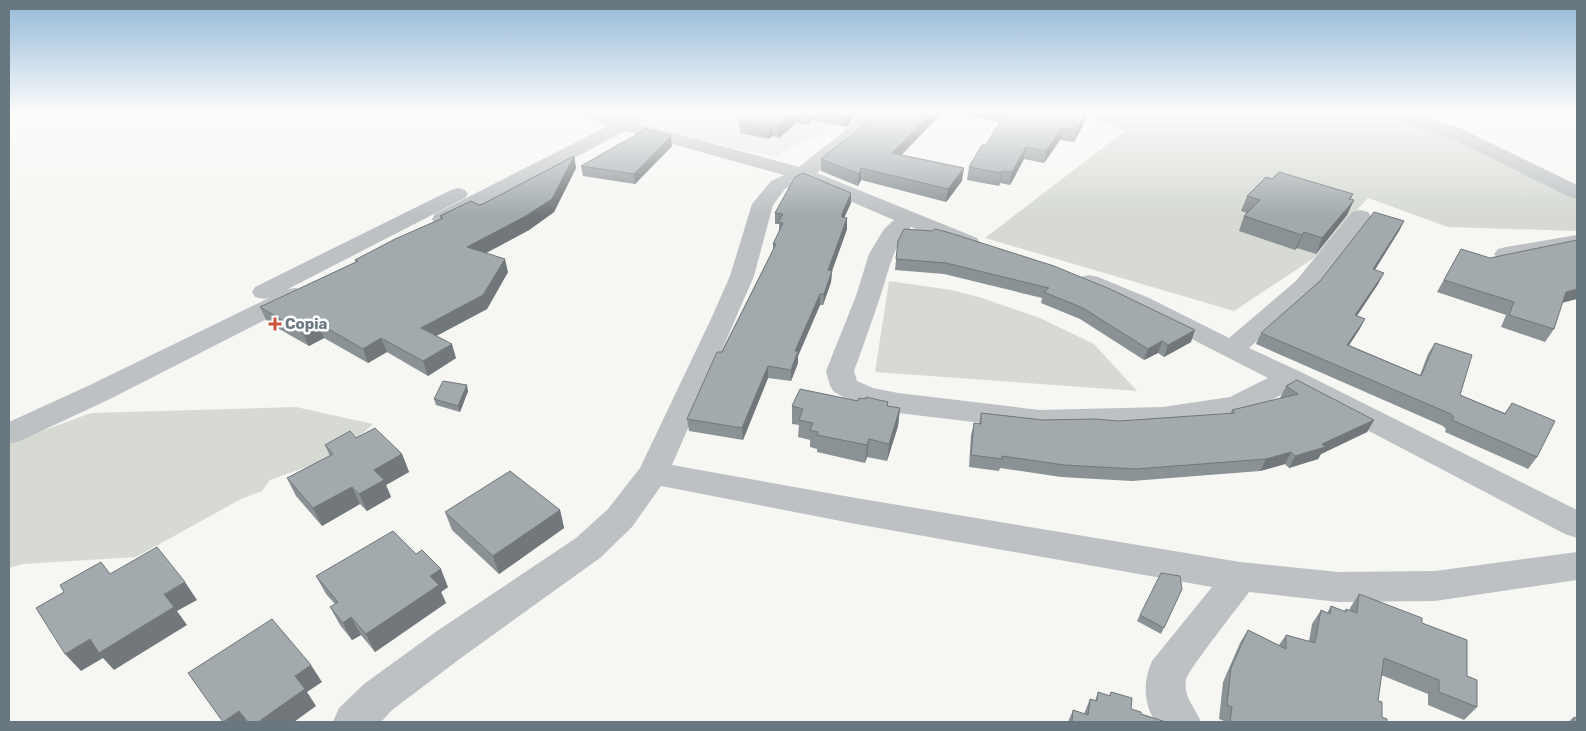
<svg xmlns="http://www.w3.org/2000/svg" width="1586" height="731" viewBox="0 0 1586 731" font-family="Rubik,sans-serif">
	<style>
		.built { fill: #e7e7e6 }
		.green { fill: #d6dad3 }
		.lines { fill: none; stroke-linecap: round; stroke-linejoin: round }
		.minor { fill: #bdc1c4; fill-rule: evenodd }
		.wall { fill: #8b9296 }
		.shaded-wall { fill: #71777a }
		.building { fill: #a2aaae; stroke: #71777a }
		.poi-dot { fill: #cd523c; stroke: #fff; stroke-width: 2 }
		.labels { text-anchor: middle; dominant-baseline: central; stroke-width: 5; stroke-linejoin: round; paint-order: stroke }
		.poi-label { font-size: 15px; font-weight: bold; fill: #697880; stroke: #fff; text-anchor: start }
	</style>
	<rect width="100%" height="100%" fill="#f6f6f3"/>
	<path class="built" d="M 593,113 L 863,113 L 775,156 L 582,119 Z"/>
	<g class="green">
		<path d="M 1081,113 L 1418,113 L 1577,186 L 1577,231 L 1448,227 L 1368,198 L 1314,258 L 1234,311 L 985,238 L 1125,131 Z"/>
		<path d="M 889,281 L 951,290 L 982,298 L 1040,318 L 1094,344 L 1137,391 L 875,372 Z"/>
		<path d="M 296,407 L 373,424 L 337,456 L 270,480 L 262,491 L 241,499 L 136,557 L 23,564 L 9,568 L 9,444 L 12,442 L 91,413 Z"/>
	</g>
	<g class="lines">
		<g class="minor">
			<path d="M 584,113 L 610,113 L 622,118 L 633,115 L 639,116 L 642,120 L 639,124 L 799,167 L 843,132 L 862,113 L 881,113 L 857,140 L 817,173 L 977,238 L 980,243 L 977,248 L 969,250 L 911,227 C 892,247 889,271 880,297 C 872,322 863,346 854,371 L 857,381 L 873,388 L 898,393 L 1040,410 L 1163,407 L 1230,397 L 1268,378 L 1131,308 L 1080,287 L 1077,282 L 1080,277 L 1089,275 L 1098,277 L 1149,298 L 1229,338 L 1296,281 L 1352,212 L 1360,210 L 1368,212 L 1371,217 L 1314,291 L 1249,348 L 1301,372 L 1577,510 L 1577,538 L 1565,534 L 1291,390 L 1246,413 L 1163,427 L 1040,430 L 898,413 L 855,403 L 834,392 L 830,386 L 826,371 L 856,296 L 869,254 L 884,229 L 894,220 L 803,181 L 785,189 L 773,205 L 754,276 L 672,465 L 856,498 L 1240,562 L 1338,572 L 1435,571 L 1577,552 L 1577,580 L 1435,601 L 1338,602 L 1249,592 C 1240,605 1187,671 1186,680 C 1183,697 1195,707 1201,722 L 1156,722 C 1143,705 1143,680 1152,661 L 1212,587 L 856,524 L 661,486 L 632,527 L 600,558 L 465,655 L 392,710 L 381,722 L 333,722 L 339,708 L 364,684 L 437,631 L 576,538 L 608,509 L 640,468 L 711,319 L 730,276 L 752,204 L 771,181 L 784,175 L 625,131 L 451,224 L 443,226 L 435,224 L 432,219 L 435,214 L 608,126 L 587,117 Z"/>
			<path d="M 1388,113 L 1415,113 L 1464,130 L 1577,185 L 1577,199 L 1570,197 L 1450,138 L 1391,117 Z"/>
			<path d="M 458,188 L 465,190 L 468,194 L 465,198 L 288,289 L 295,288 L 304,290 L 307,295 L 304,300 L 110,399 L 20,441 L 9,444 L 9,422 L 90,385 L 269,298 L 264,299 L 255,297 L 252,292 L 255,287 L 451,190 Z"/>
			<path d="M 1577,235 L 1577,249 L 1506,261 L 1498,259 L 1494,254 L 1498,249 L 1506,247 Z"/>
		</g>
	</g>
	<g class="wall">
		<path d="M 749,113 L 859,113 L 846,127 L 813,120 L 808,125 L 796,123 L 779,138 L 772,136 L 769,139 L 740,133 L 739,121 Z"/>
		<path d="M 956,113 L 1087,113 L 1085,121 L 1074,142 L 1060,140 L 1044,163 L 1024,159 L 1010,185 L 1000,183 L 999,186 L 967,180 L 969,167 L 986,145 L 1000,122 Z"/>
		<path d="M 859,129 L 901,155 L 962,181 L 946,202 L 861,180 L 858,186 L 821,171 L 821,159 Z"/>
		<path d="M 672,146 L 635,184 L 583,176 L 581,166 Z"/>
		<path d="M 574,156 L 576,168 L 554,212 L 529,230 L 486,253 L 508,272 L 487,309 L 436,336 L 456,358 L 428,376 L 387,352 L 368,363 L 324,338 L 309,346 L 267,322 L 260,307 L 356,262 L 355,260 L 441,219 L 440,216 L 483,204 Z"/>
		<path d="M 1272,179 L 1353,194 L 1351,199 L 1354,200 L 1347,215 L 1316,254 L 1297,248 L 1295,250 L 1239,231 L 1244,216 L 1247,213 L 1241,211 L 1247,196 Z"/>
		<path d="M 851,203 L 844,218 L 847,218 L 847,229 L 832,271 L 831,282 L 823,305 L 820,305 L 798,356 L 798,363 L 791,381 L 768,378 L 743,440 L 689,431 L 687,419 L 773,250 L 773,244 L 779,232 L 779,224 L 775,224 L 775,213 Z"/>
		<path d="M 1404,221 L 1399,231 L 1375,270 L 1384,273 L 1378,284 L 1357,316 L 1365,319 L 1359,330 L 1349,345 L 1420,375 L 1428,354 L 1435,343 L 1460,395 L 1505,413 L 1512,403 L 1537,457 L 1528,469 L 1445,432 L 1446,429 L 1443,426 L 1256,344 L 1261,333 Z"/>
		<path d="M 904,229 L 1191,342 L 1164,357 L 1158,353 L 1144,360 L 1080,319 L 1041,303 L 1042,298 L 944,274 L 895,270 L 898,241 Z"/>
		<path d="M 1461,249 L 1562,303 L 1554,329 L 1545,342 L 1501,327 L 1506,315 L 1437,292 Z"/>
		<path d="M 1286,386 L 1374,420 L 1367,432 L 1321,454 L 1318,459 L 1289,468 L 1285,464 L 1260,471 L 1132,481 L 1061,477 L 1000,468 L 999,471 L 969,467 L 971,435 L 974,423 L 979,424 L 981,413 L 1043,420 L 1119,421 L 1230,414 L 1232,410 L 1281,398 L 1280,398 Z"/>
		<path d="M 468,391 L 460,412 L 436,405 L 434,399 Z"/>
		<path d="M 866,399 L 888,402 L 888,406 L 900,408 L 898,426 L 887,461 L 867,457 L 865,463 L 817,452 L 817,449 L 810,447 L 810,440 L 798,437 L 799,425 L 792,424 L 792,406 Z"/>
		<path d="M 356,438 L 402,454 L 409,472 L 386,485 L 391,497 L 367,511 L 360,504 L 322,526 L 296,496 L 287,478 L 330,456 L 325,445 Z"/>
		<path d="M 560,510 L 564,528 L 499,574 L 452,530 L 445,512 Z"/>
		<path d="M 316,576 L 448,587 L 441,592 L 446,603 L 375,652 L 361,635 L 352,640 L 340,625 L 330,607 L 335,604 L 326,594 Z"/>
		<path d="M 1182,589 L 1161,634 L 1137,621 L 1140,615 Z"/>
		<path d="M 1359,594 L 1422,623 L 1467,676 L 1477,707 L 1464,720 L 1428,705 L 1428,694 L 1381,675 L 1378,701 L 1382,717 L 1387,722 L 1224,722 L 1224,721 L 1219,719 L 1223,682 L 1240,643 L 1248,630 L 1279,645 L 1286,635 L 1309,641 L 1312,624 L 1321,610 L 1327,613 L 1331,606 L 1344,611 L 1346,609 L 1350,610 L 1350,608 Z"/>
		<path d="M 1098,692 L 1109,696 L 1111,692 L 1131,709 L 1141,714 L 1166,722 L 1068,722 L 1073,710 L 1084,714 L 1090,699 L 1095,701 Z"/>
		<path d="M 1574,717 L 1577,722 L 1568,722 Z"/>
	</g>
	<g class="shaded-wall">
		<path d="M 793,113 L 796,113 L 796,123 L 779,138 L 778,126 Z"/>
		<path d="M 808,113 L 813,113 L 813,120 L 808,125 Z"/>
		<path d="M 848,113 L 859,113 L 846,127 L 846,115 Z"/>
		<path d="M 932,113 L 942,113 L 891,166 L 892,153 Z"/>
		<path d="M 1086,113 L 1087,113 L 1085,121 L 1074,142 L 1077,130 Z"/>
		<path d="M 772,125 L 772,136 L 769,139 L 769,127 Z"/>
		<path d="M 1062,128 L 1060,140 L 1044,163 L 1046,151 Z"/>
		<path d="M 671,136 L 672,146 L 635,184 L 634,174 Z"/>
		<path d="M 1026,147 L 1024,159 L 1010,185 L 1012,172 Z"/>
		<path d="M 574,156 L 576,168 L 554,212 L 529,230 L 471,261 L 467,247 Z"/>
		<path d="M 861,168 L 861,180 L 858,186 L 859,174 Z"/>
		<path d="M 964,168 L 962,181 L 946,202 L 948,189 Z"/>
		<path d="M 1002,171 L 1000,183 L 999,186 L 1001,173 Z"/>
		<path d="M 851,193 L 851,203 L 841,224 L 842,214 Z"/>
		<path d="M 1354,200 L 1347,215 L 1316,254 L 1322,238 Z"/>
		<path d="M 847,218 L 847,229 L 832,271 L 831,282 L 823,305 L 824,294 L 828,270 Z"/>
		<path d="M 1404,221 L 1399,231 L 1368,280 L 1373,269 Z"/>
		<path d="M 1304,232 L 1297,248 L 1295,250 L 1302,235 Z"/>
		<path d="M 505,259 L 508,272 L 487,309 L 425,342 L 421,328 Z"/>
		<path d="M 1384,273 L 1378,284 L 1350,326 L 1355,315 Z"/>
		<path d="M 1577,289 L 1577,299 L 1558,304 L 1566,292 Z"/>
		<path d="M 820,294 L 820,305 L 798,356 L 798,363 L 791,381 L 791,370 L 795,351 Z"/>
		<path d="M 1365,319 L 1359,330 L 1342,356 L 1347,345 Z"/>
		<path d="M 318,323 L 324,338 L 309,346 L 302,332 Z"/>
		<path d="M 1195,330 L 1191,342 L 1164,357 L 1168,345 Z"/>
		<path d="M 381,338 L 387,352 L 368,363 L 363,349 Z"/>
		<path d="M 1162,341 L 1158,353 L 1144,360 L 1148,349 Z"/>
		<path d="M 452,344 L 456,358 L 428,376 L 423,361 Z"/>
		<path d="M 768,366 L 768,378 L 743,440 L 742,428 Z"/>
		<path d="M 467,385 L 468,391 L 460,412 L 458,406 Z"/>
		<path d="M 900,408 L 898,426 L 887,461 L 889,444 Z"/>
		<path d="M 1374,420 L 1367,432 L 1321,454 L 1318,459 L 1289,468 L 1295,456 L 1322,444 Z"/>
		<path d="M 869,439 L 867,457 L 865,463 L 867,445 Z"/>
		<path d="M 1291,452 L 1285,464 L 1260,471 L 1266,459 Z"/>
		<path d="M 402,454 L 409,472 L 386,485 L 391,497 L 367,511 L 359,494 L 374,470 Z"/>
		<path d="M 352,487 L 360,504 L 322,526 L 313,508 Z"/>
		<path d="M 560,510 L 564,528 L 499,574 L 493,556 Z"/>
		<path d="M 441,569 L 448,587 L 441,592 L 446,603 L 375,652 L 366,634 L 430,576 Z"/>
		<path d="M 185,582 L 197,600 L 177,611 L 187,625 L 114,670 L 103,658 L 81,671 L 65,654 Z"/>
		<path d="M 351,617 L 361,635 L 352,640 L 343,623 Z"/>
		<path d="M 311,665 L 322,682 L 307,692 L 316,706 L 294,722 L 258,722 L 295,676 Z"/>
		<path d="M 239,711 L 248,722 L 223,722 Z"/>
	</g>
	<g class="building">
		<path d="M 749,113 L 793,113 L 778,126 L 772,125 L 769,127 L 739,121 Z"/>
		<path d="M 873,113 L 932,113 L 892,153 L 964,168 L 948,189 L 861,168 L 859,174 L 821,159 L 859,129 Z"/>
		<path d="M 1005,113 L 1086,113 L 1077,130 L 1062,128 L 1046,151 L 1026,147 L 1012,172 L 1002,171 L 1001,173 L 969,167 L 982,145 L 986,145 Z"/>
		<path d="M 646,129 L 671,136 L 634,174 L 581,166 Z"/>
		<path d="M 574,156 L 552,199 L 526,216 L 467,247 L 505,259 L 483,295 L 421,328 L 452,344 L 423,361 L 381,338 L 363,349 L 318,323 L 302,332 L 260,307 L 358,261 L 355,260 L 395,239 L 443,218 L 440,216 L 471,201 L 479,205 L 483,204 Z"/>
		<path d="M 1279,172 L 1353,194 L 1349,199 L 1354,200 L 1322,238 L 1304,232 L 1302,235 L 1244,216 L 1260,200 L 1247,196 L 1266,177 L 1272,179 Z"/>
		<path d="M 803,173 L 851,193 L 842,214 L 842,217 L 847,218 L 828,270 L 832,271 L 824,294 L 820,294 L 795,351 L 798,351 L 791,370 L 768,366 L 742,428 L 687,419 L 717,352 L 722,352 L 776,244 L 773,244 L 783,223 L 778,222 L 783,214 L 775,213 L 795,177 Z"/>
		<path d="M 1374,212 L 1404,221 L 1373,269 L 1384,273 L 1355,315 L 1365,319 L 1347,345 L 1421,376 L 1435,343 L 1472,355 L 1460,395 L 1505,414 L 1512,403 L 1555,421 L 1537,457 L 1452,420 L 1454,417 L 1451,414 L 1261,333 L 1320,281 Z"/>
		<path d="M 904,229 L 932,231 L 935,229 L 947,232 L 1054,266 L 1110,289 L 1195,330 L 1168,345 L 1162,341 L 1148,349 L 1083,308 L 1044,292 L 1049,288 L 946,263 L 896,259 L 898,241 Z"/>
		<path d="M 1577,240 L 1577,289 L 1566,292 L 1554,329 L 1509,315 L 1514,302 L 1444,280 L 1461,249 L 1490,258 Z"/>
		<path d="M 1297,380 L 1374,420 L 1322,444 L 1325,447 L 1295,456 L 1291,452 L 1266,459 L 1136,469 L 1064,465 L 1002,456 L 1002,459 L 971,455 L 974,423 L 981,424 L 981,413 L 1043,420 L 1095,419 L 1119,421 L 1235,413 L 1232,410 L 1298,394 L 1286,386 Z"/>
		<path d="M 443,381 L 467,385 L 458,406 L 434,399 Z"/>
		<path d="M 800,389 L 858,401 L 859,398 L 866,399 L 866,397 L 888,402 L 887,406 L 900,408 L 889,444 L 869,439 L 867,445 L 817,435 L 818,432 L 810,430 L 813,423 L 799,420 L 803,409 L 792,406 Z"/>
		<path d="M 375,428 L 402,454 L 374,470 L 384,480 L 359,494 L 352,487 L 313,508 L 287,478 L 333,454 L 325,445 L 350,431 L 356,438 Z"/>
		<path d="M 510,471 L 560,510 L 493,556 L 445,512 Z"/>
		<path d="M 393,531 L 416,554 L 422,550 L 441,569 L 430,576 L 439,585 L 366,634 L 351,617 L 343,623 L 330,607 L 338,602 L 316,576 Z"/>
		<path d="M 157,547 L 185,582 L 164,594 L 174,607 L 99,653 L 90,639 L 65,654 L 36,608 L 64,592 L 60,585 L 101,562 L 110,574 Z"/>
		<path d="M 1161,573 L 1180,576 L 1182,589 L 1164,628 L 1140,615 Z"/>
		<path d="M 1359,594 L 1422,618 L 1422,623 L 1467,640 L 1467,676 L 1477,680 L 1477,707 L 1439,692 L 1439,680 L 1384,658 L 1378,701 L 1382,702 L 1382,717 L 1387,719 L 1387,722 L 1230,722 L 1232,707 L 1227,705 L 1231,668 L 1248,630 L 1286,649 L 1286,635 L 1315,643 L 1321,610 L 1330,614 L 1331,606 L 1346,612 L 1346,609 L 1357,613 Z"/>
		<path d="M 272,619 L 311,665 L 295,676 L 305,689 L 258,722 L 248,722 L 239,711 L 223,722 L 188,673 Z"/>
		<path d="M 1098,692 L 1110,696 L 1111,692 L 1132,698 L 1131,709 L 1141,712 L 1141,714 L 1166,722 L 1072,722 L 1073,710 L 1088,715 L 1090,699 L 1097,701 Z"/>
		<path d="M 1574,717 L 1577,718 L 1577,722 L 1574,722 Z"/>
	</g>
	<linearGradient id="sky" x2="0" y2="1"><stop stop-color="#93b9d9"/><stop offset="0.52" stop-color="#fbfbfa"/><stop offset="1" stop-color="#fbfbfa" stop-opacity="0"/></linearGradient>
	<rect width="1586" height="216" fill="url(#sky)"/>
	<path class="poi-dot" d="M272.5 316.5h5v5h5v5h-5v5h-5v-5h-5v-5h5z"/>
	<g class="labels">
		<g class="poi-label">
			<text x="285" y="324">Copia</text>
		</g>
	</g>
	<rect width="1586" height="731" fill="none" stroke="#697880" stroke-width="20"/>
</svg>
